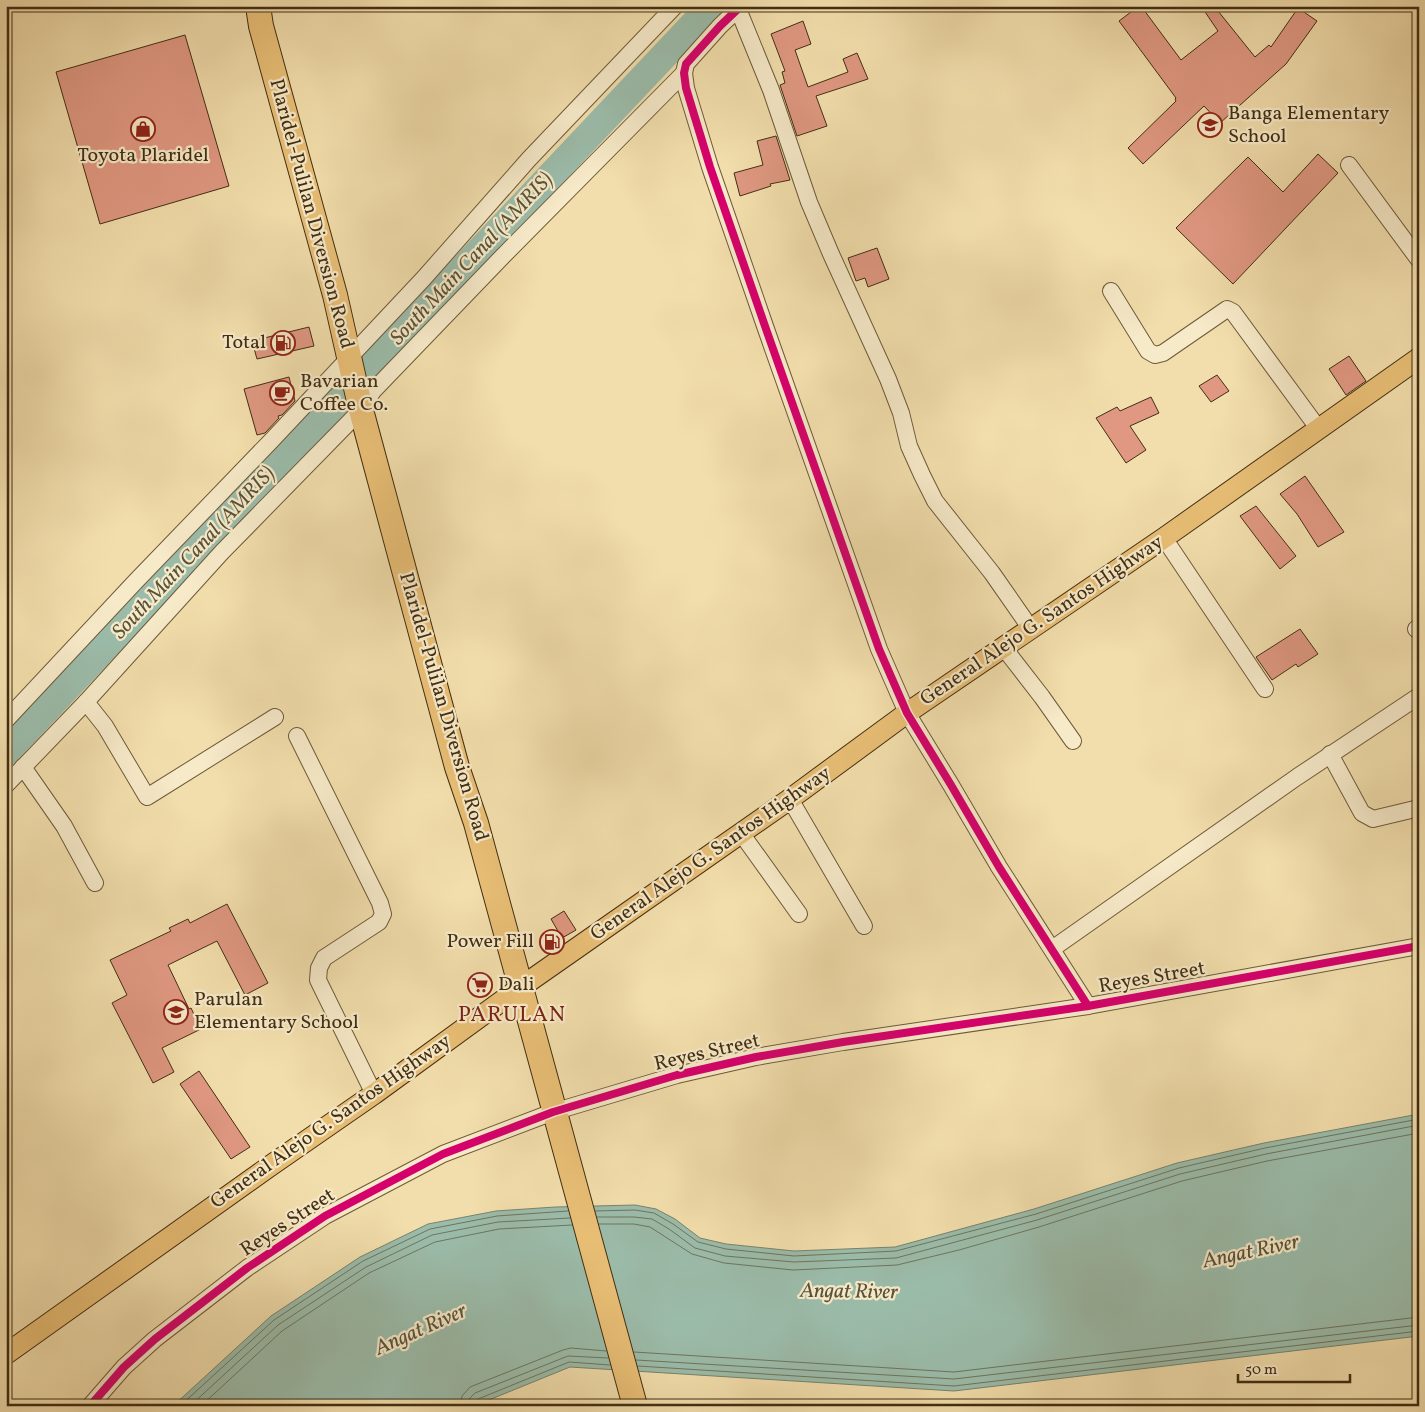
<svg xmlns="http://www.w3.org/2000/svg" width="1425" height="1412" viewBox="0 0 1425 1412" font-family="Vollkorn,serif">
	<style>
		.water { fill: #9bbcaa; stroke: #77836e }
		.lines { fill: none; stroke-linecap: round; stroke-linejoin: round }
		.shore { stroke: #6e755e; stroke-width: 1 }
		.river { stroke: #9bbcaa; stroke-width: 28 }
		.building { fill: #e09882; stroke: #412e13 }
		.minor-casing { stroke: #6d5a39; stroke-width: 18 }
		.major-casing { stroke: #412e13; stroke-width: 22 }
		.highway-casing { stroke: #412e13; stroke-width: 26 }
		.minor { stroke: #f7eac9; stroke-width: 16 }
		.major { stroke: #e9bf76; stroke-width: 20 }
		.highway { stroke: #e9bf76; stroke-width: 24 }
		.cycleway-casing { stroke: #f7eac9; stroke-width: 11 }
		.cycleway { stroke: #d6006c; stroke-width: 8 }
		.labels { text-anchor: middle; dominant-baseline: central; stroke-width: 4.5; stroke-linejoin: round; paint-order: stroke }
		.poi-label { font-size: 20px; fill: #412e13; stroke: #f7eac9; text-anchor: start }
		.street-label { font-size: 20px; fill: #412e13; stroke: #f7eac9 }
		.water-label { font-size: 21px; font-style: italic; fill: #585239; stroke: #f7eac9 }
		.quarter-label { font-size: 22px; letter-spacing: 1px; fill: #7a1f14; stroke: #f7eac9 }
	</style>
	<rect width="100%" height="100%" fill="#f2deac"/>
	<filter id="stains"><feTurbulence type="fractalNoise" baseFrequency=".004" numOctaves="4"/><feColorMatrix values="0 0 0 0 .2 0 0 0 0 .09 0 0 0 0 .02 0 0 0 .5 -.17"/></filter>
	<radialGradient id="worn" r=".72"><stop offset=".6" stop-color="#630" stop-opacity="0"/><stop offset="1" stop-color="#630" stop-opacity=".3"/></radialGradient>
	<path class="water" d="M 1419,1114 L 1419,1336 L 954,1391 L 570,1367 L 474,1406 L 173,1406 L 271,1316 L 360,1257 L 428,1224 L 496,1211 L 555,1207 L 635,1205 L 656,1209 L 675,1219 L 700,1238 L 726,1244 L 794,1251 L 895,1247 L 1034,1209 L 1177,1163 L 1264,1143 Z"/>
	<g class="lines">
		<g class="shore">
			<path d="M 595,1211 L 635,1210 L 654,1213 L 673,1224 L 698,1242 L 726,1249 L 794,1256 L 896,1251 L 1036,1214 L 1179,1168 L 1265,1148 L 1419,1119"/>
			<path d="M 597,1217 L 634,1217 L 652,1219 L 669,1229 L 695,1248 L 725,1256 L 794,1262 L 896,1258 L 1037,1220 L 1180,1174 L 1266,1154 L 1419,1125"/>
			<path d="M 599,1224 L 634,1224 L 650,1227 L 692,1254 L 724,1263 L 793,1270 L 897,1265 L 959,1250 L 1039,1227 L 1182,1181 L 1267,1161 L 1419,1133"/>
			<path d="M 634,1352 L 954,1372 L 1419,1317"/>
			<path d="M 636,1360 L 954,1379 L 1419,1325"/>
			<path d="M 638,1366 L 954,1386 L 1419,1331"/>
			<path d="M 180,1406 L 274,1320 L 363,1261 L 430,1229 L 497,1216 L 568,1211"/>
			<path d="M 190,1406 L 278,1325 L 366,1267 L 432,1235 L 498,1222 L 570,1218"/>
			<path d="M 201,1406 L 282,1331 L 369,1273 L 435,1242 L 499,1229 L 572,1225"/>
			<path d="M 460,1406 L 462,1396 L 470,1387 L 563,1350 L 571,1348 L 606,1351"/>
			<path d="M 468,1406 L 470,1398 L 475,1393 L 568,1356 L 608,1358"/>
			<path d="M 474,1406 L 475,1402 L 478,1399 L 569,1362 L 610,1365"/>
		</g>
		<path class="river" d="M 6,752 L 711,6"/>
	</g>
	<g class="building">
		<path d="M 1139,6 L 1141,6 L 1181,60 L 1218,31 L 1201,6 L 1214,6 L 1255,57 L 1269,45 L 1271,47 L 1298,8 L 1317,21 L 1286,64 L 1220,123 L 1204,106 L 1143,164 L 1128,148 L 1176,101 L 1175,99 L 1176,98 L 1119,21 Z"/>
		<path d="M 803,21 L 811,44 L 795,50 L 808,87 L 848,72 L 843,59 L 857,53 L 868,79 L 816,96 L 827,126 L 797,136 L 780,85 L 785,83 L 782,72 L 785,71 L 771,34 Z"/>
		<path d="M 185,35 L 229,186 L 100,224 L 56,72 Z"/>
		<path d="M 776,136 L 790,180 L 770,184 L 771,186 L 740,196 L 734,173 L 763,165 L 757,141 Z"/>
		<path d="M 1318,154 L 1338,173 L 1233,284 L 1176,228 L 1248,157 L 1283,192 Z"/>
		<path d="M 877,248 L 889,279 L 868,287 L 865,278 L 856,281 L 848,258 Z"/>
		<path d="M 309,327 L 314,346 L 257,359 L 252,341 Z"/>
		<path d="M 1349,356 L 1366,381 L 1346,395 L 1329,369 Z"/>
		<path d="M 1217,375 L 1229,391 L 1211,402 L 1199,386 Z"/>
		<path d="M 289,377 L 295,401 L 282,415 L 278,416 L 279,418 L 265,433 L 257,435 L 244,389 Z"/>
		<path d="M 1151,397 L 1159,413 L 1130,426 L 1146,450 L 1126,463 L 1096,418 L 1117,407 L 1120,411 Z"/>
		<path d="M 1305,476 L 1344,532 L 1318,547 L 1297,514 L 1280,494 Z"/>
		<path d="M 1256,506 L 1296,556 L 1280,569 L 1240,516 Z"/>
		<path d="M 1300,629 L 1318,654 L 1298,667 L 1296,664 L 1272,680 L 1256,657 Z"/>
		<path d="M 227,904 L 268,983 L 245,995 L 217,941 L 168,965 L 189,1009 L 191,1008 L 201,1029 L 162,1048 L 174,1072 L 153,1083 L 112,1003 L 127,995 L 110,960 L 171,931 L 169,928 L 188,919 L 190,923 Z"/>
		<path d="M 564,911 L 576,930 L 562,938 L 551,919 Z"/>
		<path d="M 555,932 L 562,944 L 548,952 L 541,940 Z"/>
		<path d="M 199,1071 L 250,1147 L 231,1159 L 180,1084 Z"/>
	</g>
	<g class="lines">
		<defs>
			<g id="minor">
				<path d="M 741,6 L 720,26 L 686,64 L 684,73 L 686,88 L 710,167 L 766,329 L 879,649 L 907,713 L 951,785 L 999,867 L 1088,1006"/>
				<path d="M 738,9 L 771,90 L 809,202 L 831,254 L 888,379 L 901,413 L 909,446 L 922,475 L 935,501 L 992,573 L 1031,629"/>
				<path d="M 1349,165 L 1419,260"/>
				<path d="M 1111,291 L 1148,351 L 1155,355 L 1163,353 L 1227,309 L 1233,312 L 1318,428"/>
				<path d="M 1164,538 L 1265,689"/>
				<path d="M 1416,629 L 1419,627"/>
				<path d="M 1004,648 L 1042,697 L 1073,741"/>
				<path d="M 86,702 L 105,726 L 147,797 L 275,717"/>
				<path d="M 6,720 L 136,581 L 271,441 L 424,278 L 529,159 L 675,6"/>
				<path d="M 297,736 L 380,903 L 383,914 L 379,922 L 324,958 L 319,968 L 318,980 L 374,1094"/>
				<path d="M 1330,754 L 1362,813 L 1373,819 L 1419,808"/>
				<path d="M 23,767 L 64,826 L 95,883"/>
				<path d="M 6,785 L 86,702 L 222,552 L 361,410 L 373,391 L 503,256 L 684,73"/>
				<path d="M 790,799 L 864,926"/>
				<path d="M 741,833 L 799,914"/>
				<path d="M 1052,949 L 1297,777 L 1419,696"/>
				<path d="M 90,1406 L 124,1367 L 155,1339 L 247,1268 L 325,1216 L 443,1154 L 553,1112 L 677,1075 L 756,1057 L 843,1042 L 1088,1006 L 1419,946"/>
			</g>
			<path id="major" d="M 6,1354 L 270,1166 L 374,1094 L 521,987 L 790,799 L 907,713 L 1164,538 L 1419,358"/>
			<path id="highway" d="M 258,6 L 261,26 L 335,295 L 361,410 L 457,767 L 476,823 L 635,1406"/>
		</defs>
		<use href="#minor" class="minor-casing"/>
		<use href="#major" class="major-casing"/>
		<use href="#highway" class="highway-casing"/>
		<use href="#minor" class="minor"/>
		<use href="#major" class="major"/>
		<use href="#highway" class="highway"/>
		<defs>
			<g id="cycleway">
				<path d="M 741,6 L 720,26 L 686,64 L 684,73 L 686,88 L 710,167 L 766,329 L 879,649 L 907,713 L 951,785 L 999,867 L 1088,1006"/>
				<path d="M 90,1406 L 124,1367 L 155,1339 L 247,1268 L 325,1216 L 443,1154 L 553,1112 L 677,1075 L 756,1057 L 843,1042 L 1088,1006 L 1419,946"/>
			</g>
		</defs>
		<use href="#cycleway" class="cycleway-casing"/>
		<use href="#cycleway" class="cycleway"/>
	</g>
	<defs>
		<symbol id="school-ring" viewBox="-11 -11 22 22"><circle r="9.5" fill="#f7eac9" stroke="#8f2418" stroke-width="1.5"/><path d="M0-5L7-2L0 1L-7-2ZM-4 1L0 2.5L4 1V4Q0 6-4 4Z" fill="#8f2418"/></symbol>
		<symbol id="shop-ring" viewBox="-11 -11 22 22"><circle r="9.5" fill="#f7eac9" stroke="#8f2418" stroke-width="1.5"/><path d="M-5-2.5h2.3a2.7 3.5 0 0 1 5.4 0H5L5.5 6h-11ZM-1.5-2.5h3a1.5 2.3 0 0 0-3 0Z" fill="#8f2418"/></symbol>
		<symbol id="fuel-ring" viewBox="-11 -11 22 22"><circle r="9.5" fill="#f7eac9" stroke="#8f2418" stroke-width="1.5"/><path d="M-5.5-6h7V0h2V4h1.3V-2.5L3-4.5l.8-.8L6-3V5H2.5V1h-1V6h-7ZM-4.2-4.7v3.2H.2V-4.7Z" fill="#8f2418"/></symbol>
		<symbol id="cafe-ring" viewBox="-11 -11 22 22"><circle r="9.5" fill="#f7eac9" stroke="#8f2418" stroke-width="1.5"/><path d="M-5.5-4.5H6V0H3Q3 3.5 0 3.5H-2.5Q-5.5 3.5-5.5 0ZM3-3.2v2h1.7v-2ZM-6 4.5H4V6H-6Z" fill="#8f2418"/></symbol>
		<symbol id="supermarket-ring" viewBox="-11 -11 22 22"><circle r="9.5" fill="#f7eac9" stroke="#8f2418" stroke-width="1.5"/><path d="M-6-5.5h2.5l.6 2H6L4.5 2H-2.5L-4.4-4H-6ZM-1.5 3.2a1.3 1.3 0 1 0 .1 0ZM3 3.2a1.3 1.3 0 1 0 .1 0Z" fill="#8f2418"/></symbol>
	</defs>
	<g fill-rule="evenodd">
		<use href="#school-ring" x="1196" y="111" width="28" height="28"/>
		<use href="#shop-ring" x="129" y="115" width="28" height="28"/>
		<use href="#fuel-ring" x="269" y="329" width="28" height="28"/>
		<use href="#cafe-ring" x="268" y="379" width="28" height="28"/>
		<use href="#fuel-ring" x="538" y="928" width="28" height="28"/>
		<use href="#supermarket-ring" x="466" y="971" width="28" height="28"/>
		<use href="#school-ring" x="162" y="998" width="28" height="28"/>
	</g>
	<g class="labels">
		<g class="poi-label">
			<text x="1228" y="114">Banga Elementary<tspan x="1228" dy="23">School</tspan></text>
			<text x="143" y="156" text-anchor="middle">Toyota Plaridel</text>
			<text x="266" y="343" text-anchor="end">Total</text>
			<text x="300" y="382">Bavarian<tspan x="300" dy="23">Coffee Co.</tspan></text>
			<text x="534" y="942" text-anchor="end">Power Fill</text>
			<text x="498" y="985">Dali</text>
			<text x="194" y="1000">Parulan<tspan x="194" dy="23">Elementary School</tspan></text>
		</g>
		<g class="street-label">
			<text transform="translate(311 214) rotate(75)">Plaridel-Pulilan Diversion Road</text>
			<text transform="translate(1042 621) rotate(-34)">General Alejo G. Santos Highway</text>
			<text transform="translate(443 707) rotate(74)">Plaridel-Pulilan Diversion Road</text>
			<text transform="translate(711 854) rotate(-35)">General Alejo G. Santos Highway</text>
			<text transform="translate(1152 978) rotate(-10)">Reyes Street</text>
			<text transform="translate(707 1053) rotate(-13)">Reyes Street</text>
			<text transform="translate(331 1122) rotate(-35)">General Alejo G. Santos Highway</text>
			<text transform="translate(288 1223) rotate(-33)">Reyes Street</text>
		</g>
		<g class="water-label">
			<text transform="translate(472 259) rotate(-47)">South Main Canal (AMRIS)</text>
			<text transform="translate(194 553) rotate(-47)">South Main Canal (AMRIS)</text>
			<text transform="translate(1251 1252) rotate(-12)">Angat River</text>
			<text transform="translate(849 1292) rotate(1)">Angat River</text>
			<text transform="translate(421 1330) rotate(-24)">Angat River</text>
		</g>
		<g class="quarter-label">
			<text x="512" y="1015">PARULAN</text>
		</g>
	</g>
	<rect width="1425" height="1412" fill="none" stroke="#f2deac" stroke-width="25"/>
	<rect x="8" y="8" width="1410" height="1397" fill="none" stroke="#412e13" stroke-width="2.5"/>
	<rect x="12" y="12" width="1400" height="1387" fill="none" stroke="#412e13"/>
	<path d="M1238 1374v8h112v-8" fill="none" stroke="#412e13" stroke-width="2.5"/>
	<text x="1245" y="1374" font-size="15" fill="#412e13" stroke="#f7eac9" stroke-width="4" paint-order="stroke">50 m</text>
	<rect width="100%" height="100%" filter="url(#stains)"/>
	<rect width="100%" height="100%" fill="url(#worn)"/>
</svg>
